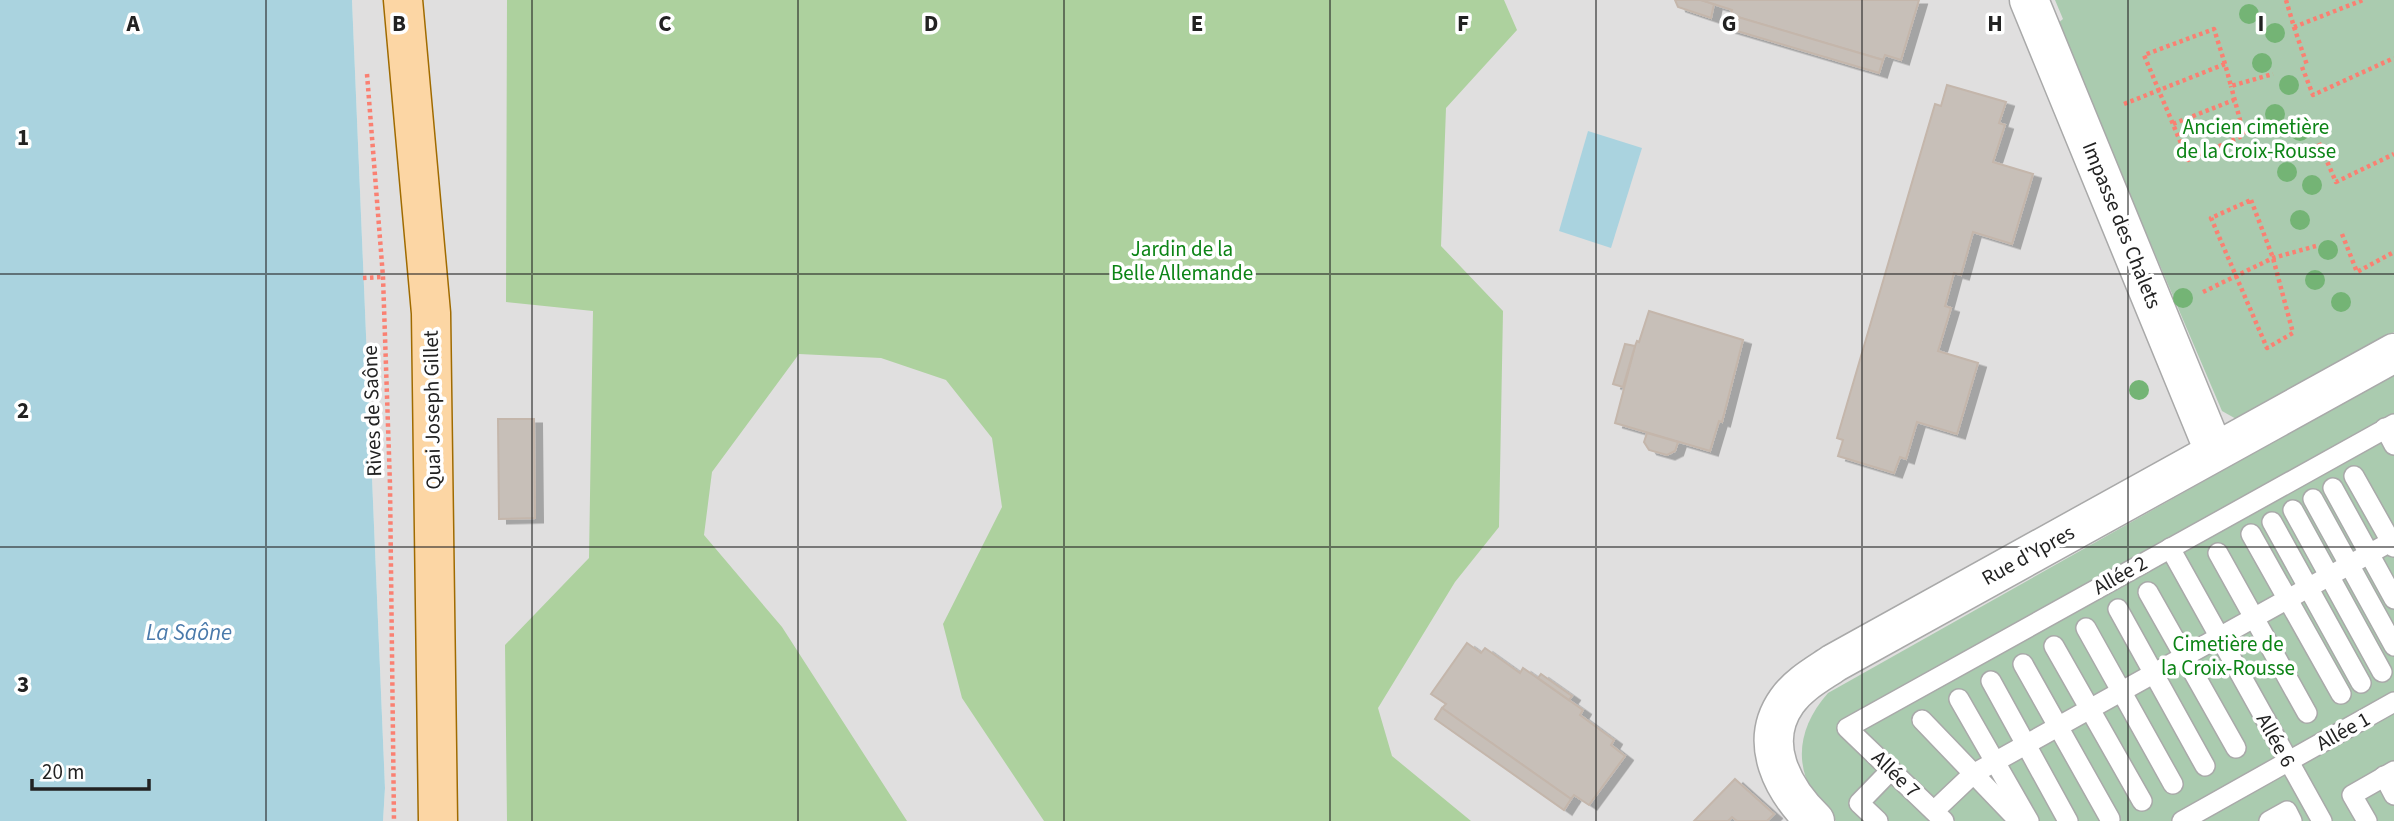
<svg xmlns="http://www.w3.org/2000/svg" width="2394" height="821" viewBox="0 0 2394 821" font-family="'Source Sans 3',sans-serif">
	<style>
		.residential { fill: #e0dfdf }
		.forest { fill: #add19e }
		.cemetery { fill: #aacbaf }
		.water { fill: #aad3df }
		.building { fill: #c7bfb8; stroke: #c4b6ab; stroke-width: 2; filter: url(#shadow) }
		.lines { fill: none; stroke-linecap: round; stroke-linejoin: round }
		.lane-casing { stroke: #a9a9a9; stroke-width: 22 }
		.street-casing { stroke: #a9a9a9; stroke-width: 41 }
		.primary-casing { stroke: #a06b00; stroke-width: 41 }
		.path { stroke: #fa8072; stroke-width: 4.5; stroke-dasharray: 3.5 3.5; stroke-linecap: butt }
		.lane { stroke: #fff; stroke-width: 19 }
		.street { stroke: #fff; stroke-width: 38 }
		.primary { stroke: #fcd6a4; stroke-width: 38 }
		.tree { fill: #74b475 }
		.grid { fill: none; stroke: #222; stroke-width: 2; stroke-opacity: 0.55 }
		.labels { text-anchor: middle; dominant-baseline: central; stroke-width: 7; stroke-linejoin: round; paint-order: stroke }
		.park-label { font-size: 21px; fill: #0c8416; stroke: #fff }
		.street-label { font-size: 21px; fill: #222; stroke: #fff }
		.water-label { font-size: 23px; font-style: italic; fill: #4a7aab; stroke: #fff }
		.grid-label { font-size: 23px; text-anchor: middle; font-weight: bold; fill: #222; stroke: #fff; stroke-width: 7; stroke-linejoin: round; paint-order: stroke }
	</style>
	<defs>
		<filter id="shadow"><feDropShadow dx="8" dy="4.5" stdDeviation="0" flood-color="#0004"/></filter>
	</defs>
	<rect width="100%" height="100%" fill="#f2efe9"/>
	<path class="residential" d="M 352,0 L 2394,0 L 2394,821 L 383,821 L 385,788 Z"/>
	<path class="forest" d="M 507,0 L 1504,0 L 1517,30 L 1446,108 L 1441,246 L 1503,311 L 1499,527 L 1455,582 L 1378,708 L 1392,756 L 1471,821 L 1044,821 L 962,698 L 943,624 L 1002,507 L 992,438 L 946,380 L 881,358 L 799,354 L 712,472 L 704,535 L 782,627 L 907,821 L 507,821 L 505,645 L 589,558 L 593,311 L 506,302 Z"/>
	<g class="cemetery">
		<path d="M 2055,0 L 2394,0 L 2394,332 L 2238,420 L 2222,411 L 2057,24 L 2063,19 Z"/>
		<path d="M 2394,374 L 2394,821 L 1836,821 C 1794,783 1790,736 1828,693 Z"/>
	</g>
	<g class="water">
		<path d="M 0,0 L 352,0 L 385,788 L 383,821 L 0,821 Z"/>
		<path d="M 1588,131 L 1642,148 L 1611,248 L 1559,231 Z"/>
	</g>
	<g class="building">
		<path d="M 1675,0 L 1701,0 L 1714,4 L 1711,18 L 1678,7 Z"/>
		<path d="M 1701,0 L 1919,0 L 1901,60 L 1885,55 L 1883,60 L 1731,15 L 1732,10 Z"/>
		<path d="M 1731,15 L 1883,60 L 1879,73 L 1727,28 Z"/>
		<path d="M 1947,85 L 2006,102 L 1999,123 L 2005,125 L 1993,162 L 2033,174 L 2012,244 L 1973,232 L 1961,275 L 1954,273 L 1945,306 L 1951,308 L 1938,351 L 1978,363 L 1957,434 L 1917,422 L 1906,459 L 1900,457 L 1894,473 L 1838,456 L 1843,440 L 1837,438 L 1935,104 L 1941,106 Z"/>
		<path d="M 1649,311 L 1743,340 L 1722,422 L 1719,421 L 1710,451 L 1615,423 L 1635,346 L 1637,341 L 1639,342 Z"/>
		<path d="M 1625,344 L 1635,346 L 1623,387 L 1613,384 Z"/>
		<path d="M 498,419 L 534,419 L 535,518 L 499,519 Z"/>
		<path d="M 1647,433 L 1678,442 L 1675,451 L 1667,455 L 1649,450 L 1644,442 Z"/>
		<path d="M 1467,643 L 1481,653 L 1485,648 L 1520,673 L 1523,668 L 1583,710 L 1580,715 L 1614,740 L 1611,745 L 1625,756 L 1589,805 L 1574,795 L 1571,799 L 1442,708 L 1446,704 L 1431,694 Z"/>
		<path d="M 1541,674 L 1572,696 L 1569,700 L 1538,678 Z"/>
		<path d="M 1442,708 L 1571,799 L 1564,810 L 1435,719 Z"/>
		<path d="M 1735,779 L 1774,814 L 1767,821 L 1737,821 L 1732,817 L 1728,821 L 1694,821 Z"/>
	</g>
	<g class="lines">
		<defs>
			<g id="lane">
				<path d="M 2385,428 L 2394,445"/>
				<path d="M 2354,476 L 2394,547"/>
				<path d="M 2333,488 L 2394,599"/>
				<path d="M 2313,499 L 2394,646"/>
				<path d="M 2293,510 L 2382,672"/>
				<path d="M 2272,522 L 2361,683"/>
				<path d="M 2251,534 L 2341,694"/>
				<path d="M 2170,548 L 2322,821"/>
				<path d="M 2218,553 L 2307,713"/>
				<path d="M 2148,592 L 2236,748"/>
				<path d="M 2118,609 L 2205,766"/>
				<path d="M 2086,628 L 2173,784"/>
				<path d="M 2054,646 L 2142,801"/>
				<path d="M 2023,664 L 2110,819"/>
				<path d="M 1991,681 L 2068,821"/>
				<path d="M 1959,699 L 2029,821"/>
				<path d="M 1922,720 L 2019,821"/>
				<path d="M 2384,776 L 2394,795"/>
				<path d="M 1934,811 L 1973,774 L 2394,540"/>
				<path d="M 1878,821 L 1859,803 L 1891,770"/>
				<path d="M 1944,821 L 1847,728 L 2394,424"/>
				<path d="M 2182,821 L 2394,702"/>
				<path d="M 2269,821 L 2287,811 L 2292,821"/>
				<path d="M 2367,821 L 2352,795 L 2394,771"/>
			</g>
			<g id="street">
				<path d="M 2029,0 L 2214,451"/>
				<path d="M 1815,821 C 1783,790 1757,743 1787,701 C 1799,684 1818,674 1834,663 L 2394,353"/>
			</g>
			<path id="primary" d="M 403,0 L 431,313 L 438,821"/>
		</defs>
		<use href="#lane" class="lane-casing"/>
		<use href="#street" class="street-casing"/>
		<use href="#primary" class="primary-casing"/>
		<g class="path">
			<path d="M 2286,0 L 2294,27 L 2363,0"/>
			<path d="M 2294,27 L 2307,65"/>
			<path d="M 2225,64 L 2214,29 L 2144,55 L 2188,160 L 2244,135 L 2231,86"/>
			<path d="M 2302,67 L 2313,95 L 2394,58"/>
			<path d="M 367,74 L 383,277 L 390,485 L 394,821"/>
			<path d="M 2124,104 L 2225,64 L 2231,86 L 2273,74"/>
			<path d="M 2173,124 L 2234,100"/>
			<path d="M 2319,143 L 2336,182 L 2394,154"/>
			<path d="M 2251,200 L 2273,258 L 2293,333 L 2267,348 L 2211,218 Z"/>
			<path d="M 2342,234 L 2357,272 L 2394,252"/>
			<path d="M 363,278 L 383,277"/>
			<path d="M 2203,292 L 2273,258 L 2316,246"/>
		</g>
		<use href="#lane" class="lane"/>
		<use href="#street" class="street"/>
		<use href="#primary" class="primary"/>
	</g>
	<g class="tree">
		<circle cx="2249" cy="14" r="10"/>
		<circle cx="2275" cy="33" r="10"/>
		<circle cx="2262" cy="63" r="10"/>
		<circle cx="2289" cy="85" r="10"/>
		<circle cx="2275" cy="114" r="10"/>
		<circle cx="2300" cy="131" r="10"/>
		<circle cx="2287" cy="172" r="10"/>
		<circle cx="2312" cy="185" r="10"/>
		<circle cx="2300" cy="220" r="10"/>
		<circle cx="2328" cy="250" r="10"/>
		<circle cx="2315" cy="280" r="10"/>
		<circle cx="2183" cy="298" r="10"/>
		<circle cx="2341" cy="302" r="10"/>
		<circle cx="2139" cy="390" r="10"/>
	</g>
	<path class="grid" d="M 266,0 L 266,821M 532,0 L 532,821M 798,0 L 798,821M 1064,0 L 1064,821M 1330,0 L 1330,821M 1596,0 L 1596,821M 1862,0 L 1862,821M 2128,0 L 2128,821M 0,274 L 2394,274M 0,547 L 2394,547"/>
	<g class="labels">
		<g class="park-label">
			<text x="2256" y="127">Ancien cimetière<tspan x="2256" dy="24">de la Croix-Rousse</tspan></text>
			<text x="1182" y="249">Jardin de la<tspan x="1182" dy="24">Belle Allemande</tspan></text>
			<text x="2228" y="644">Cimetière de<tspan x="2228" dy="24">la Croix-Rousse</tspan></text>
		</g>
		<g class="street-label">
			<text transform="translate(2122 225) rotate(68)">Impasse des Chalets</text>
			<text transform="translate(432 410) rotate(-91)">Quai Joseph Gillet</text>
			<text transform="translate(372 411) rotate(-92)">Rives de Saône</text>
			<text transform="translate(2028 555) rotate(-29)">Rue d'Ypres</text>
			<text transform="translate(2120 575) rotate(-29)">Allée 2</text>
			<text transform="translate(2343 731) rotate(-29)">Allée 1</text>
			<text transform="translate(2276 740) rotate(61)">Allée 6</text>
			<text transform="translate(1896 774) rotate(44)">Allée 7</text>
		</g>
		<g class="water-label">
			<text x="189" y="632">La Saône</text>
		</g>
	</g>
	<g class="grid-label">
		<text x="133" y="31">A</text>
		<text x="399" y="31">B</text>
		<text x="665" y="31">C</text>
		<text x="931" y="31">D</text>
		<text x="1197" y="31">E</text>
		<text x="1463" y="31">F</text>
		<text x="1729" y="31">G</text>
		<text x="1995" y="31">H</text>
		<text x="2261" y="31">I</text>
		<text x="23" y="145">1</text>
		<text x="23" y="418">2</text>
		<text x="23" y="692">3</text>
	</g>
	<path d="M32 779v10h117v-10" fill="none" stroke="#222222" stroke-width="3.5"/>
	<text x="42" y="779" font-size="21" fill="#222222" stroke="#ffffff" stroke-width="5" paint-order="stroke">20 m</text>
</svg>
